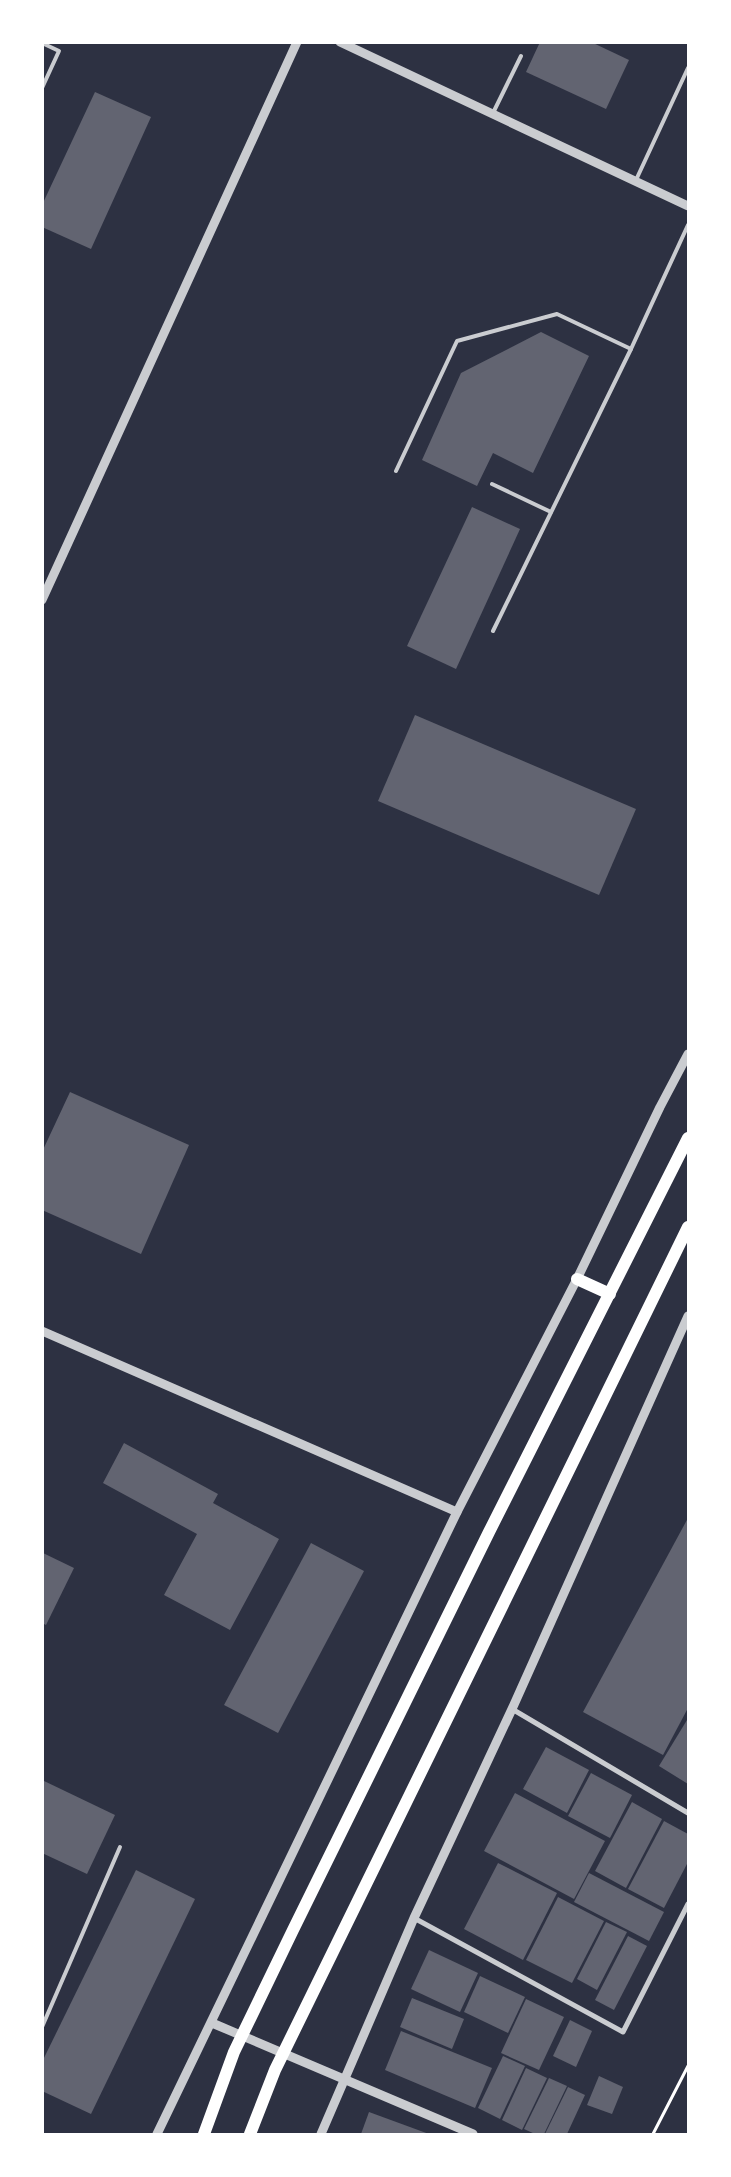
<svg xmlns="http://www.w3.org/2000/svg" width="731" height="2177" viewBox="0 0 731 2177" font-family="'Nunito Sans',sans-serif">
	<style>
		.building { fill: #626471 }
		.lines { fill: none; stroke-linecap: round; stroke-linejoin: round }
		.path { stroke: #fff; stroke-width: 3 }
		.service { stroke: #caccd0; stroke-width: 4 }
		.minor { stroke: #caccd0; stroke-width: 5 }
		.tertiary { stroke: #caccd0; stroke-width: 9 }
		.primary { stroke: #fff; stroke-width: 12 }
	</style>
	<rect width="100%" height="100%" fill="#2d3142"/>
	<g class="building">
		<path d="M 540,42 L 591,42 L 629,60 L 606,109 L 526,72 Z"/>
		<path d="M 95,92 L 151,117 L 91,249 L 42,227 L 42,205 Z"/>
		<path d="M 541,332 L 589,356 L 533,473 L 493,453 L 477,486 L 422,460 L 461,373 Z"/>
		<path d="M 472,507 L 520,529 L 456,669 L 407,646 Z"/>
		<path d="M 415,715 L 636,809 L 599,895 L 378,801 Z"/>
		<path d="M 70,1092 L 189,1145 L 141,1254 L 42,1210 L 42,1152 Z"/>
		<path d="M 124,1443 L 218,1494 L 213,1503 L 279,1539 L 230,1630 L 164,1595 L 197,1534 L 103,1483 Z"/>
		<path d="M 688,1518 L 688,1708 L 663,1755 L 583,1712 Z"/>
		<path d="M 311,1543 L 364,1571 L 278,1733 L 224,1705 Z"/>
		<path d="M 43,1553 L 74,1568 L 46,1625 L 42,1623 Z"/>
		<path d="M 687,1720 L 688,1721 L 688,1784 L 659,1766 Z"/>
		<path d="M 546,1747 L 589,1770 L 567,1813 L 523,1789 Z"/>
		<path d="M 591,1773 L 632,1795 L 610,1838 L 568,1816 Z"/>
		<path d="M 42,1780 L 115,1815 L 87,1874 L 42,1853 Z"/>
		<path d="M 515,1793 L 605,1841 L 574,1899 L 484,1851 Z"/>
		<path d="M 632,1802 L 662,1819 L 626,1888 L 595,1871 Z"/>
		<path d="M 664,1821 L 688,1834 L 688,1862 L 664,1908 L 628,1889 Z"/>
		<path d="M 498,1863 L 557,1893 L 523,1960 L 464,1929 Z"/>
		<path d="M 136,1870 L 195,1899 L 91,2114 L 42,2091 L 42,2062 Z"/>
		<path d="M 589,1873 L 664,1912 L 649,1941 L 574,1902 Z"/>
		<path d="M 558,1897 L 604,1921 L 572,1983 L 526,1960 Z"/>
		<path d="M 606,1922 L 627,1932 L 597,1990 L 577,1979 Z"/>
		<path d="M 628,1936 L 647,1946 L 614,2010 L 595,2000 Z"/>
		<path d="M 429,1950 L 478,1973 L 460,2012 L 411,1989 Z"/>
		<path d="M 480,1976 L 525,1997 L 508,2033 L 464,2012 Z"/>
		<path d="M 412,1998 L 464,2019 L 452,2049 L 400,2027 Z"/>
		<path d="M 526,1999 L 564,2017 L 539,2070 L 501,2053 Z"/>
		<path d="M 570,2020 L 592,2031 L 576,2067 L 553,2056 Z"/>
		<path d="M 401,2031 L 492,2068 L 475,2108 L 385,2070 Z"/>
		<path d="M 503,2056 L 525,2066 L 500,2119 L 478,2108 Z"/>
		<path d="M 526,2068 L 547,2078 L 522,2130 L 502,2120 Z"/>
		<path d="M 599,2076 L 623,2087 L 612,2114 L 587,2105 Z"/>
		<path d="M 549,2078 L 567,2086 L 544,2134 L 535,2134 L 524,2129 Z"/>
		<path d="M 568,2087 L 585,2095 L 567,2134 L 545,2134 Z"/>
		<path d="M 369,2112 L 429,2134 L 361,2134 Z"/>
	</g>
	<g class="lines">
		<path class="path" d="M 653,2134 L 688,2066"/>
		<g class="service">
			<path d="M 42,43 L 59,51 L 42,88"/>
			<path d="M 493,113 L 521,56"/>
			<path d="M 636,180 L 688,68"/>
			<path d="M 396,471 L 457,341 L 557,314 L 631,349"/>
			<path d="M 492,484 L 551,512"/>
			<path d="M 493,631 L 631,349 L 688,225"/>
			<path d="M 42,2027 L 120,1847"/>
		</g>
		<g class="minor">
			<path d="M 512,1709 L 688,1813"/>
			<path d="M 414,1918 L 623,2032 L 688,1904"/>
		</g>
		<g class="tertiary">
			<path d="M 340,42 L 688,206"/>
			<path d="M 42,600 L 297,42"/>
			<path d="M 42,1331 L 457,1512"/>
			<path d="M 212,2023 L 473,2134"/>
			<path d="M 157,2134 L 457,1512 L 577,1279 L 660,1107 L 688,1054"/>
			<path d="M 321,2134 L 414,1918 L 512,1709 L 688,1316"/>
		</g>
		<g class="primary">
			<path d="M 577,1279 L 610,1294"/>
			<path d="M 204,2134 L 234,2052 L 293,1930 L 489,1532 L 688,1138"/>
			<path d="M 250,2134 L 275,2070 L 688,1227"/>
		</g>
	</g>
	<rect width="731" height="2177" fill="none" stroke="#ffffff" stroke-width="88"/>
</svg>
